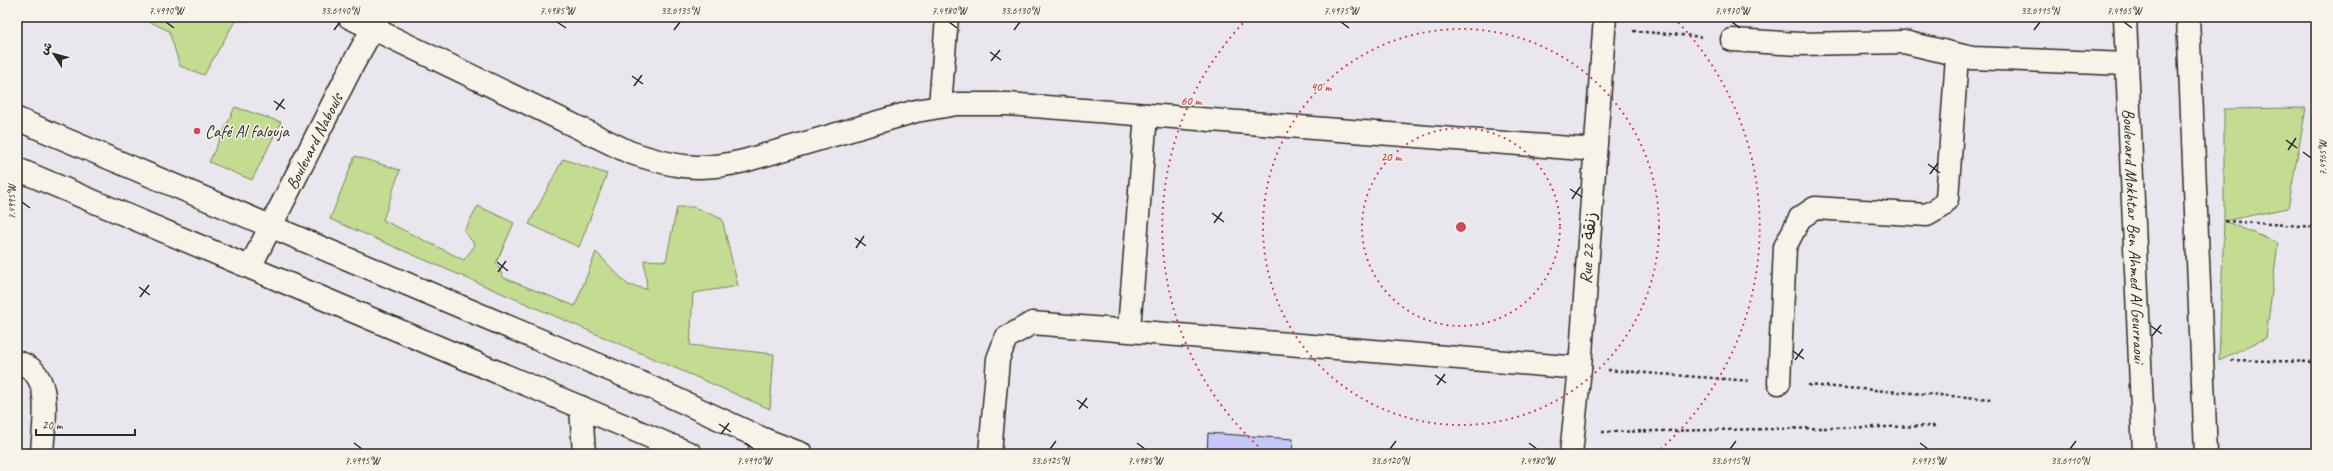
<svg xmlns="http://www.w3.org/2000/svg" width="2333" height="471" viewBox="0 0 2333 471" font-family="Caveat,'Playpen Sans Arabic',sans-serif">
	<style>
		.green { fill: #c4dc92; stroke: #78845e }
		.building { fill: #c7c8fa; stroke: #2b2b2b }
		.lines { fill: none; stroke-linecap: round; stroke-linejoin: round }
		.minor-casing { stroke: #2b2b2b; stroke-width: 25 }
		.major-casing { stroke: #2b2b2b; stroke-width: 25 }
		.path { stroke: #2b2b2b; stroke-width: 2.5; stroke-dasharray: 3 3; stroke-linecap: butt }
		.minor { stroke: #f7f3e8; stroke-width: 22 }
		.major { stroke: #f7f3e8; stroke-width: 22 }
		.ticks { fill: none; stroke: #2b2b2b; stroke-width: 1.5 }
		.ring { fill: none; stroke: #d1495b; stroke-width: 2; stroke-dasharray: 2 4 }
		.poi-dot { fill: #d1495b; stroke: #f7f3e8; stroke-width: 1.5 }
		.labels { text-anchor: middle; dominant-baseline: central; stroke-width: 3; stroke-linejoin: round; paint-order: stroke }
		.poi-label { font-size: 17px; fill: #2b2b2b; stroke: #f7f3e8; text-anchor: start }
		.street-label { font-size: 17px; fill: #2b2b2b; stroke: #f7f3e8 }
		.centre { fill: #d1495b; stroke: #f7f3e8; stroke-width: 2 }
		.ring-label { font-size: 12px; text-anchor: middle; font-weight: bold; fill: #d1495b; stroke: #f7f3e8; stroke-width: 3; stroke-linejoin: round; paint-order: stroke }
		.neatline { fill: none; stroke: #2b2b2b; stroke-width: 1.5 }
		.ticks-label { font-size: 10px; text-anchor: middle; fill: #2b2b2b }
	</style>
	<rect width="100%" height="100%" fill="#e9e6ed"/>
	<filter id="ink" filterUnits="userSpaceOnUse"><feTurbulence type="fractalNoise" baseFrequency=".025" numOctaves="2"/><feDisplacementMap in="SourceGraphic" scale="8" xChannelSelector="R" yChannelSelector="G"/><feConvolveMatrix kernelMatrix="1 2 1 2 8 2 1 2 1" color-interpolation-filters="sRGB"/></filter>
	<g filter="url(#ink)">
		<g class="green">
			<path d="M 140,17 L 296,17 L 300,19 L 235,21 L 204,75 L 180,66 L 169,31 Z"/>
			<path d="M 235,107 L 281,122 L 252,180 L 209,162 Z"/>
			<path d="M 2306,108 L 2288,208 L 2224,221 L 2278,243 L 2266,338 L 2219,360 L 2224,221 L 2224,109 Z"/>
			<path d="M 355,156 L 400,170 L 383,220 L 464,260 L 475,245 L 464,231 L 478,206 L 514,223 L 496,263 L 504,278 L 575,306 L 596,252 L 628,285 L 647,289 L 644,260 L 666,261 L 677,207 L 694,207 L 722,219 L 738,286 L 693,293 L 690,345 L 774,354 L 770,409 L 330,219 Z"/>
			<path d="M 563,159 L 607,174 L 579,247 L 529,224 Z"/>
		</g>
		<path class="building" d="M 1208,433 L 1293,439 L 1292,454 L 1207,454 Z"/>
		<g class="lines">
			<defs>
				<g id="minor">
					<path d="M 349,17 L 629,152 C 673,167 698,172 744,161 L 916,111 L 957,104 L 1007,104 L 1595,150"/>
					<path id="s1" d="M 2125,17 L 2144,454"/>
					<path d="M 2188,17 L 2206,454"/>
					<path d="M 1732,40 L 1800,44 L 1904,42 L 1972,58 L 2127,64"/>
					<path d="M 940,106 L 947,17"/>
					<path id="s2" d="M 250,267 L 352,66 L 379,17"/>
					<path d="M 1129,329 L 1146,115"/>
					<path d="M 17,362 C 56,372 43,423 42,454"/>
					<path d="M 1779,383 L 1785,247 L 1800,218 L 1815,208 L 1927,215 L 1941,207 L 1947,199 L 1957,56"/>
					<path d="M 581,407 L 584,454"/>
					<path d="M 759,454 L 763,439"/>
					<path d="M 990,454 L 998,359 L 1006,338 L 1032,323 L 1580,368"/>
					<path d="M 1571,454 L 1580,368 L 1605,17"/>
				</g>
				<g id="major">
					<path d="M 17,119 L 646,385 L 763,439 L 802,454"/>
					<path d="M 17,169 L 691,454"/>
				</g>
			</defs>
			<use href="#minor" class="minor-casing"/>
			<use href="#major" class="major-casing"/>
			<g class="path">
				<path d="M 1633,31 L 1704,37"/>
				<path d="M 2225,221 L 2316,227"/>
				<path d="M 2231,360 L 2316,362"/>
				<path d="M 1608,370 L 1751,381"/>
				<path d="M 1808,385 L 1992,399"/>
				<path d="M 1602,432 L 1936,426"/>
			</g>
			<use href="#minor" class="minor"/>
			<use href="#major" class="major"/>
		</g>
	</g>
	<path class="ticks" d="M 166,22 L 174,28M 557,22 L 566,28M 949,22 L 957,28M 1341,22 L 1349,28M 1732,22 L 1740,28M 2124,22 L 2132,28M 334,30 L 340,22M 674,30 L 680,22M 1014,30 L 1020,22M 2034,30 L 2040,22M 990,52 L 1001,60M 991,61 L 1000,50M 632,76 L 643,84M 634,86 L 642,75M 274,101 L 285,109M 276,110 L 284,99M 2286,140 L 2297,148M 2288,150 L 2296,138M 2303,152 L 2311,158M 1928,164 L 1940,173M 1930,174 L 1938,163M 1570,189 L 1582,197M 1572,199 L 1580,187M 22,202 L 30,208M 1212,213 L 1224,222M 1214,223 L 1222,212M 855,238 L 866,246M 856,248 L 864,236M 497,262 L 508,271M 498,272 L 506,261M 139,287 L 150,295M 140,297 L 149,285M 2151,326 L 2162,334M 2152,336 L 2161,325M 1793,351 L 1804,359M 1795,360 L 1803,349M 1435,375 L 1446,383M 1437,385 L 1445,374M 1077,400 L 1088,408M 1079,409 L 1087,398M 719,424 L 731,432M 721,434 L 729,423M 354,443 L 362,449M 745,443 L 754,449M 1137,443 L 1145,449M 1529,443 L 1537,449M 1920,443 L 1928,449M 1050,449 L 1056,441M 1390,449 L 1396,441M 1730,449 L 1736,441M 2070,449 L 2076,441"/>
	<g class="ring">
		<circle cx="1461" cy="227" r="99"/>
		<circle cx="1461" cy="227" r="198"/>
		<path d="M1267 454A298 298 0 0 1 1248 18M1674 18A298 298 0 0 1 1655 454"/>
	</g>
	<circle class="poi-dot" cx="197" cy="131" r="4"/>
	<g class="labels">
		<g class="poi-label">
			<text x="205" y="131">Café Al falouja</text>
		</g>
		<g class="street-label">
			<text stroke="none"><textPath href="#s2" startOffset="141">Boulevard Nabouls</textPath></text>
			<text stroke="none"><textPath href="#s1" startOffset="219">Boulevard Mokhtar Ben Ahmed Al Geurraoui</textPath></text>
			<text transform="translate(1588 248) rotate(-86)">Rue 22 زنقة</text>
		</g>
	</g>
	<circle cx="1461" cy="227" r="6" class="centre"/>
	<g class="ring-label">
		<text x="1321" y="91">40 m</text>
		<text x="1191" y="105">60 m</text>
		<text x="1391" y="161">20 m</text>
	</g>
	<rect width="2333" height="471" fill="none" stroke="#f7f3e8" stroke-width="44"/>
	<g transform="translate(54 54) rotate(306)" stroke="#f7f3e8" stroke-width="3" paint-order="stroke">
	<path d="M0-3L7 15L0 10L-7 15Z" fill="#2b2b2b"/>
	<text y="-6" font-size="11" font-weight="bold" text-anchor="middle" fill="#2b2b2b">ش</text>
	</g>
	<path d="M36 429v6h99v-6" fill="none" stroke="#2b2b2b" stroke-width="2"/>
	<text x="42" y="429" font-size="12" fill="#2b2b2b" stroke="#f7f3e8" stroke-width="3" paint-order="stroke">20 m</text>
	<rect x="22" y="22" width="2289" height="427" class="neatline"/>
	<g class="ticks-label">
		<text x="166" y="14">7.4990°W</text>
		<text x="340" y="14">33.6140°N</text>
		<text x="557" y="14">7.4985°W</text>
		<text x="680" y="14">33.6135°N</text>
		<text x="949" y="14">7.4980°W</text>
		<text x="1020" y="14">33.6130°N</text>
		<text x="1341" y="14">7.4975°W</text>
		<text x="1732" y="14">7.4970°W</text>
		<text x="2040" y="14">33.6115°N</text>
		<text x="2124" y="14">7.4965°W</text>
		<text transform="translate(2322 158) rotate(-90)" y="4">7.4965°W</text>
		<text transform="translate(11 202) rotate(-90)" y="4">7.4995°W</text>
		<text x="362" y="464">7.4995°W</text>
		<text x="754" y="464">7.4990°W</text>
		<text x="1050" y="464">33.6125°N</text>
		<text x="1145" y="464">7.4985°W</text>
		<text x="1390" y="464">33.6120°N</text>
		<text x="1537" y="464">7.4980°W</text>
		<text x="1730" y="464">33.6115°N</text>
		<text x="1928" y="464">7.4975°W</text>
		<text x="2070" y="464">33.6110°N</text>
	</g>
</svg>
